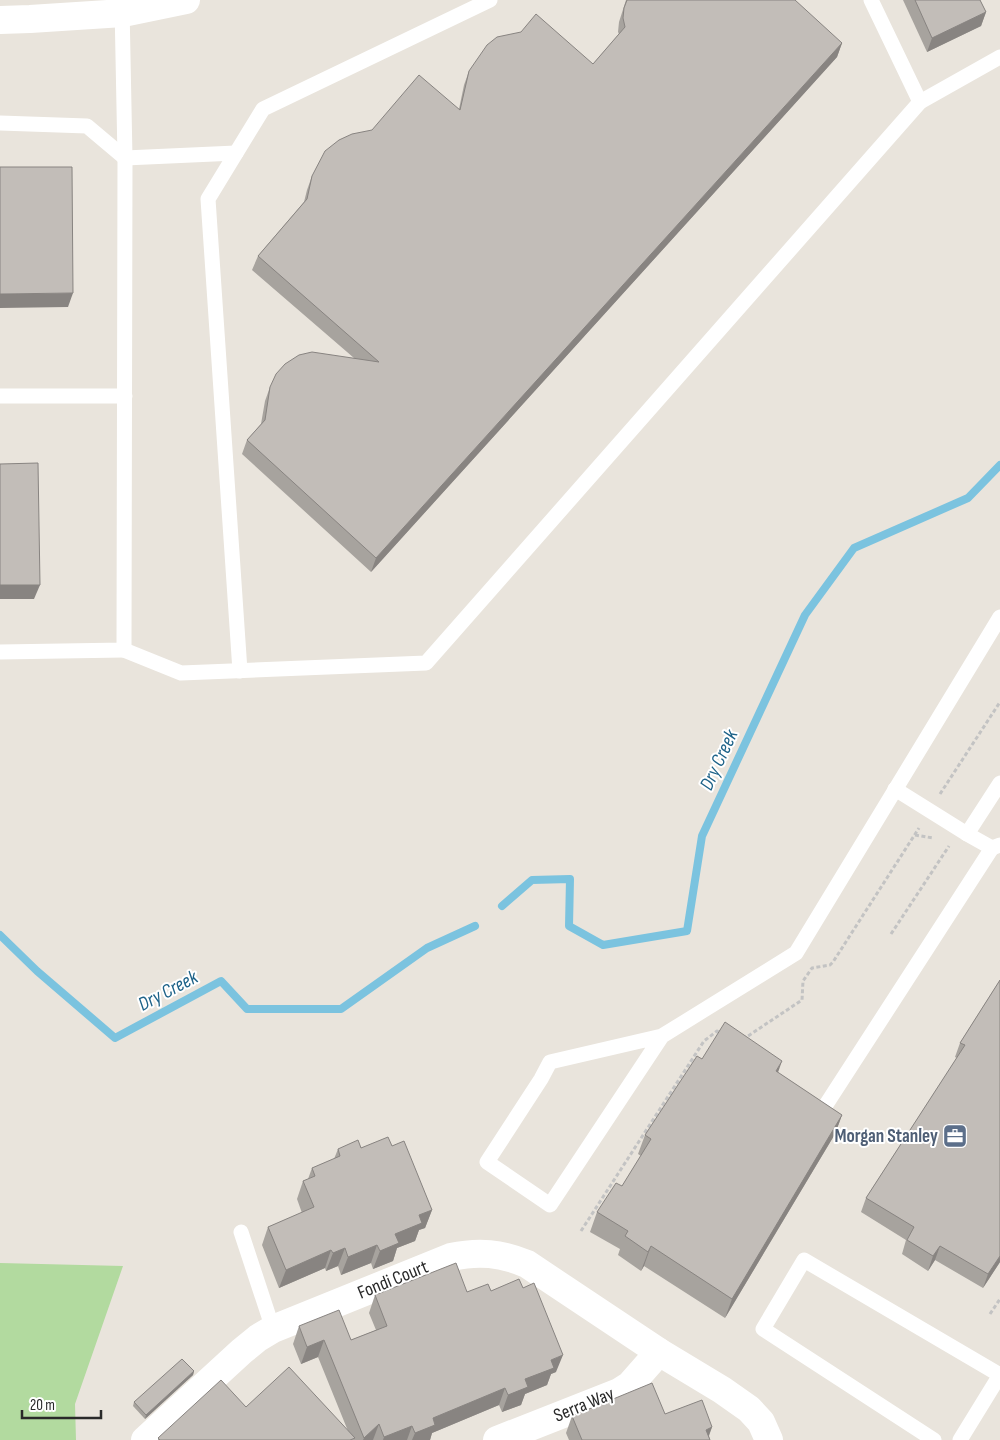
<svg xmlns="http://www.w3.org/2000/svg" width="1000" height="1440" viewBox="0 0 1000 1440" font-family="'Sofia Sans Condensed',sans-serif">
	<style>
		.green { fill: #b2da9f }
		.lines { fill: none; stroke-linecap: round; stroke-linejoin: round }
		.stream { stroke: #7bc3df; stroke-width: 8 }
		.path { stroke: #c3c3c3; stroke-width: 3; stroke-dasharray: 4 2.5; stroke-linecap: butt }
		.lane { stroke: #fff; stroke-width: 15 }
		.street { stroke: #fff; stroke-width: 28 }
		.secondary { stroke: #fff; stroke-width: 28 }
		.wall { fill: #a7a39e }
		.shaded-wall { fill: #888481 }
		.building { fill: #c2bdb8; stroke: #888481 }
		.labels { text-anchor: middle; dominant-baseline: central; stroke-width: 4; stroke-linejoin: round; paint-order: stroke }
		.service-label { font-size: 19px; font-weight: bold; fill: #4e5e75; stroke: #fff; text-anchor: end }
		.street-label { font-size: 19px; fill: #292929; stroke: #fff }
		.water-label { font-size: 20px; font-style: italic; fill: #1d6288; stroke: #fff }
	</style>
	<rect width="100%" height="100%" fill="#e9e4dc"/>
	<path class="green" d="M 0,1263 L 123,1266 L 75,1404 L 76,1440 L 0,1440 Z"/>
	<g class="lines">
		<g class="stream">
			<path d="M 502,906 L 532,880 L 570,879 L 569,926 L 603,945 L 687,931 L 702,836 L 805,615 L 854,548 L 968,498 L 1000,465"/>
			<path d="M 0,935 L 37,971 L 115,1038 L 221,981 L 247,1009 L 341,1009 L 427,948 L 475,926"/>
		</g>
		<g class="path">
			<path d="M 940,794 L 1000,702"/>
			<path d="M 915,835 L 933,838"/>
			<path d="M 891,934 L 949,846"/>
			<path d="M 742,1038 L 748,1036 L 802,1000 L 803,981 L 812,968 L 830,965 L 833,962 L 919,828"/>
			<path d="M 581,1231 L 704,1041 L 717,1031 L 721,1034"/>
			<path d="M 990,1314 L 1000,1299"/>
		</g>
		<g class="lane">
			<path d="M 920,102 L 1000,57"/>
			<path d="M 0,123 L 87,126 L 125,158 L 236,153"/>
			<path d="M 0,396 L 125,396"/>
			<path d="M 124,650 L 181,673 L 426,663 L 920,102 L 871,0"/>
			<path d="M 0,652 L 124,650 L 125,158 L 122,6"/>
			<path d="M 240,671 L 208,199 L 263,109 L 490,0"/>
			<path d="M 895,789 L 967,834 L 1000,783"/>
			<path d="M 967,834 L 992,848 L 1000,845"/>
			<path d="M 662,1036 L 550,1062 L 541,1079 L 487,1162 L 550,1205 L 662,1036 L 796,953 L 1000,617"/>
			<path d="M 820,1114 L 992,848"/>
			<path d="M 241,1232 L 273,1329"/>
			<path d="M 934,1440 L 763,1329 L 804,1260 L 1000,1375 L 960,1440"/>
		</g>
		<g class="street">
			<path d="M 145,1440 L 242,1351 L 258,1338 L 273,1329 L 451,1257 C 479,1251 501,1253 527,1264 L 659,1352 L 722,1390 L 749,1409 L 761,1422 L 769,1440"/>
			<path d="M 497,1440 L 619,1392 L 630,1385 L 659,1352"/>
		</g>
		<path class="secondary" d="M 0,20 L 30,19 L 123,13 L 186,0"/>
	</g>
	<g class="wall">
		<path d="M 626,0 L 842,43 L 837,57 L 371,572 L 242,454 L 247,440 L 261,424 L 265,401 L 270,387 L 354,358 L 252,270 L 258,256 L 304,202 L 307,190 L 312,176 L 459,109 L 464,85 L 469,71 L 593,64 L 619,34 L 618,32 L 619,22 Z"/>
		<path d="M 903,0 L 980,0 L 986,12 L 981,26 L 927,52 Z"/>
		<path d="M 1000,980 L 1000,1262 L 983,1288 L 935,1260 L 928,1271 L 902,1254 L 906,1240 L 861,1212 L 866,1198 L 957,1058 L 955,1057 L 960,1043 Z"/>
		<path d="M 702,1059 L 778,1073 L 842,1115 L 835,1134 L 725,1318 L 644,1266 L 641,1271 L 618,1255 L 620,1249 L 590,1232 L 597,1212 L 622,1186 L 641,1156 L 638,1154 L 645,1135 Z"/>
		<path d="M 392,1146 L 432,1210 L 425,1228 L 419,1230 L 415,1241 L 397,1248 L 393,1261 L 373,1269 L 371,1263 L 341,1275 L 338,1266 L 326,1271 L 325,1268 L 279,1288 L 262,1245 L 268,1227 L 302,1213 L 297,1199 L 303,1181 L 308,1179 L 312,1168 L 334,1159 L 338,1149 Z"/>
		<path d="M 491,1291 L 556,1372 L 551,1374 L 547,1385 L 525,1394 L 521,1405 L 502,1412 L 499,1405 L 432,1433 L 430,1440 L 158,1440 L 158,1438 L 246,1407 L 348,1431 L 318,1357 L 301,1364 L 293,1344 L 299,1326 L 351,1340 L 376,1330 L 369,1313 L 375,1295 Z"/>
		<path d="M 194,1371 L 193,1375 L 145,1419 L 133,1406 L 134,1402 Z"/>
		<path d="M 665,1414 L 712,1427 L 709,1436 L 710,1440 L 569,1440 L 566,1433 L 572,1416 Z"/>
	</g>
	<g class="shaded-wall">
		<path d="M 986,12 L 981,26 L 927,52 L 932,38 Z"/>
		<path d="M 842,43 L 837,57 L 371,572 L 376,558 Z"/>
		<path d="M 73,293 L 68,307 L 0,308 L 0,294 Z"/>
		<path d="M 0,585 L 40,585 L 34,599 L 0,599 Z"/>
		<path d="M 782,1061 L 775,1081 L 776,1071 Z"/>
		<path d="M 842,1115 L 835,1134 L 725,1318 L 732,1299 Z"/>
		<path d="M 432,1210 L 425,1228 L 419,1230 L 415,1241 L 397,1248 L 393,1261 L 373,1269 L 380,1251 L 395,1234 L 419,1215 Z"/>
		<path d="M 377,1245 L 371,1263 L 341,1275 L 348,1257 Z"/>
		<path d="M 651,1246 L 644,1266 L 641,1271 L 648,1252 Z"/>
		<path d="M 940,1246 L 935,1260 L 928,1271 L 933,1256 Z"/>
		<path d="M 345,1248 L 338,1266 L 326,1271 L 333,1253 Z"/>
		<path d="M 331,1250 L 325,1268 L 279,1288 L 286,1270 Z"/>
		<path d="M 1000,1256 L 1000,1262 L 983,1288 L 988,1274 Z"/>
		<path d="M 324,1340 L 318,1357 L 301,1364 L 307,1347 Z"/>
		<path d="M 563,1355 L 556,1372 L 551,1374 L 547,1385 L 525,1394 L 521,1405 L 502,1412 L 508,1395 L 525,1379 L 551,1360 Z"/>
		<path d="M 194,1371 L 193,1375 L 145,1419 L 146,1415 Z"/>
		<path d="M 505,1388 L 499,1405 L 432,1433 L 430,1440 L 412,1440 L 415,1433 L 433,1418 Z"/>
		<path d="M 379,1424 L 373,1440 L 363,1440 L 364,1438 Z"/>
		<path d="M 412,1426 L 407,1440 L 383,1440 L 384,1437 Z"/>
		<path d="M 712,1427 L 707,1440 L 706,1430 Z"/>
	</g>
	<g class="building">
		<path d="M 627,0 L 795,0 L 842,43 L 376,558 L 247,440 L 265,420 L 270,387 L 276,374 L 285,364 L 299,355 L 312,352 L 379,362 L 258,256 L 307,199 L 312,176 L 325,151 L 339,140 L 352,134 L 372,130 L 419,75 L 460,110 L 469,71 L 487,45 L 497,37 L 521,32 L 536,14 L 593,64 L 625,27 L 623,18 L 624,8 Z"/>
		<path d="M 915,0 L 980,0 L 986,12 L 932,38 Z"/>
		<path d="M 0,167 L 72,167 L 73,293 L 0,294 Z"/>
		<path d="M 38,463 L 40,585 L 0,585 L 0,464 Z"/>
		<path d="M 1000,980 L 1000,1256 L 988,1274 L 940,1246 L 933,1256 L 907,1240 L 914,1227 L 866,1198 L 965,1045 L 960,1043 Z"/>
		<path d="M 725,1022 L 782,1061 L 776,1071 L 842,1115 L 732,1299 L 651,1246 L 648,1252 L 625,1236 L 628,1231 L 597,1212 L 616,1183 L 622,1186 L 651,1139 L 645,1135 L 697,1056 L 702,1059 Z"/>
		<path d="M 388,1137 L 392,1146 L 404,1141 L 432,1210 L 419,1215 L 422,1223 L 395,1234 L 399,1243 L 380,1251 L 377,1245 L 348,1257 L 345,1248 L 333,1253 L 331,1250 L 286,1270 L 268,1227 L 314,1207 L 303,1181 L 315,1176 L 312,1168 L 340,1156 L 338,1149 L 358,1140 L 361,1148 Z"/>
		<path d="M 456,1263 L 467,1292 L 488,1284 L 491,1291 L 519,1279 L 523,1288 L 534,1283 L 563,1355 L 551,1360 L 554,1368 L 525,1379 L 528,1387 L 508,1395 L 505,1388 L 433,1418 L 435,1425 L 415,1433 L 412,1426 L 384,1437 L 379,1424 L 364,1438 L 324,1340 L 307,1347 L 299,1326 L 339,1310 L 351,1340 L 387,1326 L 375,1295 Z"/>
		<path d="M 182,1359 L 194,1371 L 146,1415 L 134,1402 Z"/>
		<path d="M 289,1367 L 355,1438 L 350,1440 L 160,1440 L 158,1438 L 221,1380 L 246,1407 Z"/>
		<path d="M 652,1383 L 665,1414 L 702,1400 L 712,1427 L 706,1430 L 710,1440 L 582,1440 L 572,1416 Z"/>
	</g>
	<defs>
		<symbol id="office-square" viewBox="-11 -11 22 22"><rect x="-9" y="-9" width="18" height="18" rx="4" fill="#5c6f8a" stroke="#fff"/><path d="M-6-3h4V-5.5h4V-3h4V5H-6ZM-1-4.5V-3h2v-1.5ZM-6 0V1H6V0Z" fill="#fff"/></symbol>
	</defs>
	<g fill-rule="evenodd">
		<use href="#office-square" x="941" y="1122" width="28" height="28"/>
	</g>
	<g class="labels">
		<g class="service-label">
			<text x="938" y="1136">Morgan Stanley</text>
		</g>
		<g class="street-label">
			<text transform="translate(393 1280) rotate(-22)">Fondi Court</text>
			<text transform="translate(584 1405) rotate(-22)">Serra Way</text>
		</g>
		<g class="water-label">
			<text transform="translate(719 760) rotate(-65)">Dry Creek</text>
			<text transform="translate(168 991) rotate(-28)">Dry Creek</text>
		</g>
	</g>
	<path d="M22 1410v8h79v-8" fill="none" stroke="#292929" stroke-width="2.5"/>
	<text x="30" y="1410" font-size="15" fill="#292929" stroke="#ffffff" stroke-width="4" paint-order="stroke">20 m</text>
</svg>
